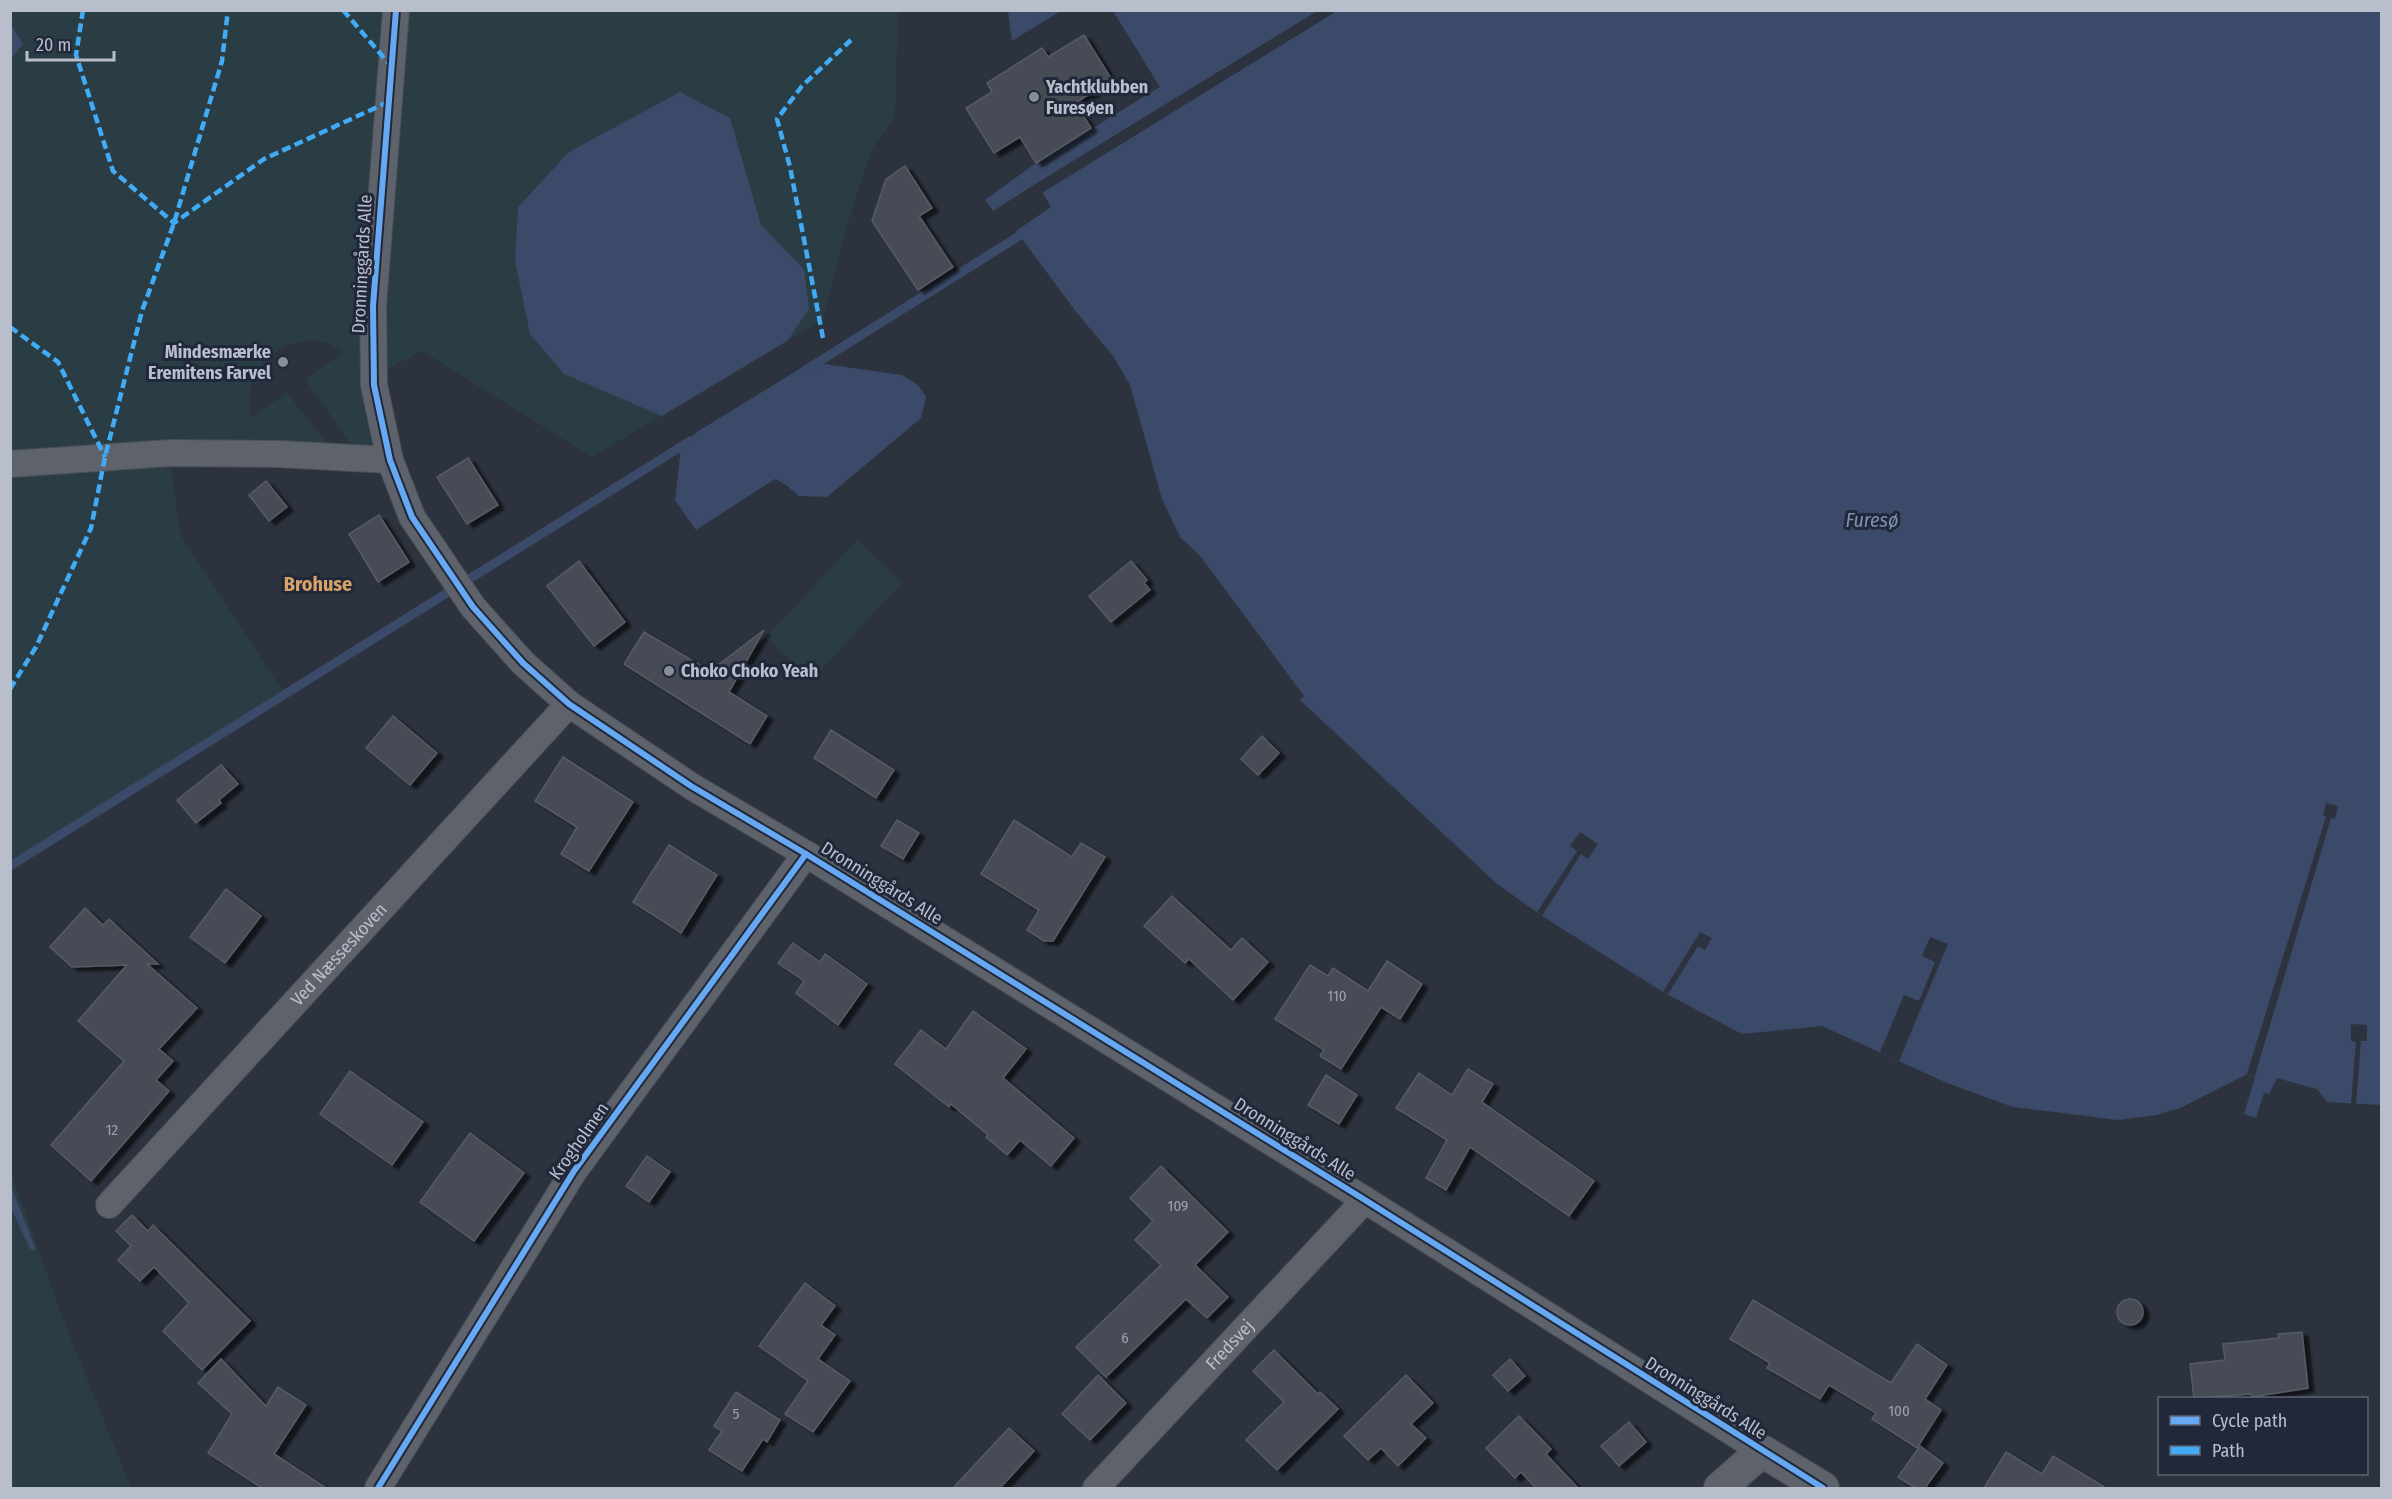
<svg xmlns="http://www.w3.org/2000/svg" width="2392" height="1499" viewBox="0 0 2392 1499" font-family="'Fira Sans Condensed',sans-serif">
	<style>
		.green { fill: #2a3d44 }
		.water { fill: #3b4a69 }
		.pier { fill: #2d333e }
		.lines { fill: none; stroke-linecap: round; stroke-linejoin: round }
		.stream { stroke: #3b4a69; stroke-width: 9 }
		.building { fill: #464b54; stroke: #565b65; stroke-width: 1.5; filter: url(#shadow) }
		.minor-casing { stroke: #4a4e56; stroke-width: 28 }
		.tertiary-casing { stroke: #4a4e56; stroke-width: 34 }
		.minor { stroke: #5e626a; stroke-width: 26 }
		.tertiary { stroke: #5e626a; stroke-width: 32 }
		.quiet { stroke: #42abf6; stroke-width: 4.5; stroke-dasharray: 9 4.5; stroke-linecap: butt }
		.cycleway-casing { stroke: #202839; stroke-width: 10 }
		.cycleway { stroke: #66a8f1; stroke-width: 6 }
		.poi-dot { fill: #888d9b; stroke: #202839; stroke-width: 2 }
		.labels { text-anchor: middle; dominant-baseline: central; stroke-width: 6; stroke-linejoin: round; paint-order: stroke }
		.number-label { font-size: 15px; fill: #9ca1af }
		.poi-label { font-size: 18px; font-weight: bold; fill: #b9becd; stroke: #202839; text-anchor: start }
		.street-label { font-size: 18px; fill: #b9becd; stroke: #202839 }
		.water-label { font-size: 20px; font-style: italic; fill: #7f91b4; stroke: #202839 }
		.neighbourhood-label { font-size: 20px; font-weight: bold; fill: #d8a368; stroke: #202839 }
	</style>
	<defs>
		<filter id="shadow"><feDropShadow dx="6" dy="4" stdDeviation="1.5" flood-color="#0009"/></filter>
	</defs>
	<rect width="100%" height="100%" fill="#2d333e"/>
	<g class="green">
		<path d="M 11,10 L 898,10 L 895,117 L 872,149 L 849,219 L 822,320 L 592,457 L 422,351 L 361,383 L 378,445 L 354,449 L 305,379 L 344,352 C 338,349 330,343 323,342 C 278,333 241,373 251,417 L 287,393 L 330,447 L 167,443 L 181,536 L 286,696 L 11,869 L 10,59 L 23,44 L 11,24 Z"/>
		<path d="M 857,540 L 902,582 L 812,680 L 766,638 Z"/>
		<path d="M 10,1170 L 66,1327 L 131,1488 L 11,1488 Z"/>
	</g>
	<g class="water">
		<path d="M 1008,10 L 1061,11 L 1012,41 Z"/>
		<path d="M 1093,11 L 2381,11 L 2381,1105 L 2327,1102 L 2317,1089 L 2277,1078 L 2269,1094 L 2264,1093 L 2256,1118 L 2244,1114 L 2255,1077 L 2247,1074 L 2180,1108 L 2157,1115 L 2118,1120 L 2013,1107 L 1947,1083 L 1822,1026 L 1742,1034 L 1663,992 L 1542,916 L 1496,883 L 1300,700 L 1304,696 L 1201,557 L 1180,537 L 1162,499 L 1130,385 L 1113,356 L 1077,313 L 1016,231 L 1051,207 L 1037,183 L 993,211 L 985,200 L 1036,163 L 1145,96 Z"/>
		<path d="M 11,24 L 23,44 L 11,59 Z"/>
		<path d="M 680,92 L 730,118 L 761,225 L 804,269 L 809,309 L 787,341 L 662,416 L 564,374 L 530,334 L 515,260 L 518,207 L 569,152 Z"/>
		<path d="M 824,364 L 902,375 L 918,385 L 926,397 L 921,418 L 827,497 L 799,496 L 786,485 L 775,479 L 696,530 L 675,500 L 681,447 L 697,432 L 806,365 Z"/>
		<path d="M 10,1186 L 11,1186 L 36,1250 L 30,1249 L 11,1208 Z"/>
	</g>
	<g class="pier">
		<path d="M 1090,10 L 1113,11 L 1160,87 L 1145,96 L 1134,79 L 1132,80 Z"/>
		<path d="M 1319,10 L 1337,11 L 1042,193 L 1037,183 Z"/>
		<path d="M 1061,11 L 1064,11 L 1013,44 L 1012,41 Z"/>
		<path d="M 2326,803 L 2338,806 L 2335,819 L 2331,818 L 2255,1076 L 2247,1074 L 2326,817 L 2323,815 Z"/>
		<path d="M 1580,832 L 1598,844 L 1588,859 L 1581,854 L 1542,916 L 1537,912 L 1577,851 L 1570,846 Z"/>
		<path d="M 1700,932 L 1712,938 L 1705,950 L 1698,946 L 1668,994 L 1663,992 Z"/>
		<path d="M 1930,937 L 1948,944 L 1899,1061 L 1880,1052 L 1904,995 L 1919,1001 L 1935,962 L 1922,956 Z"/>
		<path d="M 2351,1024 L 2367,1025 L 2367,1041 L 2361,1041 L 2356,1104 L 2351,1104 L 2356,1042 L 2351,1041 Z"/>
	</g>
	<g class="lines">
		<g class="stream">
			<path d="M 804,371 L 1019,236"/>
			<path d="M 10,866 L 690,441"/>
		</g>
	</g>
	<g class="building">
		<path d="M 1084,35 L 1112,80 L 1075,103 L 1091,128 L 1036,163 L 1020,137 L 994,153 L 966,108 L 992,92 L 987,83 L 1042,48 L 1048,57 Z"/>
		<path d="M 905,166 L 932,208 L 919,216 L 953,267 L 918,290 L 872,221 L 886,179 Z"/>
		<path d="M 468,458 L 498,505 L 467,524 L 437,477 Z"/>
		<path d="M 266,481 L 287,507 L 269,521 L 249,495 Z"/>
		<path d="M 379,515 L 409,562 L 378,582 L 349,534 Z"/>
		<path d="M 579,561 L 625,622 L 594,646 L 547,586 Z"/>
		<path d="M 1131,561 L 1147,580 L 1144,583 L 1150,590 L 1111,622 L 1089,596 Z"/>
		<path d="M 764,630 L 729,692 L 767,716 L 750,744 L 624,664 L 644,632 L 710,671 Z"/>
		<path d="M 393,716 L 437,753 L 410,785 L 366,748 Z"/>
		<path d="M 831,730 L 894,770 L 876,798 L 814,758 Z"/>
		<path d="M 1262,736 L 1279,753 L 1258,775 L 1241,759 Z"/>
		<path d="M 563,757 L 633,802 L 589,871 L 561,854 L 577,827 L 535,801 Z"/>
		<path d="M 221,765 L 238,784 L 219,800 L 221,803 L 196,823 L 177,800 Z"/>
		<path d="M 897,820 L 919,833 L 903,859 L 881,846 Z"/>
		<path d="M 1014,820 L 1072,857 L 1081,843 L 1105,857 L 1053,941 L 1044,941 L 1027,930 L 1039,910 L 981,874 Z"/>
		<path d="M 669,845 L 717,875 L 681,933 L 633,902 Z"/>
		<path d="M 226,889 L 261,916 L 225,963 L 190,937 Z"/>
		<path d="M 1172,896 L 1231,950 L 1242,938 L 1268,962 L 1233,1000 L 1189,959 L 1185,963 L 1144,926 Z"/>
		<path d="M 85,908 L 103,925 L 109,919 L 158,964 L 147,964 L 197,1008 L 159,1049 L 173,1061 L 156,1080 L 169,1091 L 91,1181 L 51,1145 L 124,1061 L 78,1021 L 127,965 L 72,967 L 50,947 Z"/>
		<path d="M 793,943 L 820,962 L 825,954 L 867,984 L 838,1025 L 796,993 L 804,981 L 778,963 Z"/>
		<path d="M 1387,961 L 1422,984 L 1400,1019 L 1381,1007 L 1341,1069 L 1320,1056 L 1324,1050 L 1275,1019 L 1310,965 L 1328,976 L 1333,968 L 1368,991 Z"/>
		<path d="M 973,1011 L 1026,1049 L 1003,1078 L 1074,1138 L 1051,1166 L 1020,1140 L 1007,1155 L 986,1137 L 988,1135 L 951,1104 L 949,1107 L 895,1064 L 921,1030 L 946,1049 Z"/>
		<path d="M 1468,1069 L 1493,1084 L 1482,1102 L 1594,1181 L 1569,1216 L 1470,1147 L 1446,1190 L 1426,1178 L 1447,1140 L 1396,1108 L 1419,1073 L 1452,1095 Z"/>
		<path d="M 350,1071 L 423,1122 L 392,1165 L 320,1114 Z"/>
		<path d="M 1326,1075 L 1357,1095 L 1339,1124 L 1308,1105 Z"/>
		<path d="M 470,1133 L 524,1173 L 474,1241 L 420,1202 Z"/>
		<path d="M 647,1156 L 670,1172 L 649,1202 L 626,1186 Z"/>
		<path d="M 1161,1166 L 1228,1232 L 1195,1265 L 1228,1297 L 1207,1318 L 1186,1299 L 1106,1377 L 1076,1347 L 1161,1265 L 1135,1240 L 1153,1221 L 1130,1198 Z"/>
		<path d="M 132,1215 L 148,1231 L 153,1225 L 250,1321 L 202,1370 L 163,1331 L 189,1303 L 154,1267 L 140,1281 L 118,1260 L 131,1246 L 116,1231 Z"/>
		<path d="M 805,1283 L 835,1306 L 821,1325 L 835,1335 L 818,1359 L 850,1381 L 813,1432 L 785,1414 L 808,1381 L 759,1346 Z"/>
		<circle cx="2130" cy="1312" r="13"/>
		<path d="M 1753,1300 L 1891,1383 L 1917,1344 L 1947,1365 L 1925,1399 L 1941,1410 L 1917,1448 L 1872,1419 L 1876,1413 L 1829,1385 L 1820,1399 L 1767,1368 L 1770,1363 L 1730,1339 Z"/>
		<path d="M 2302,1332 L 2308,1388 L 2252,1397 L 2251,1394 L 2194,1398 L 2190,1364 L 2225,1360 L 2223,1344 L 2279,1338 L 2278,1334 Z"/>
		<path d="M 1274,1350 L 1318,1394 L 1320,1392 L 1338,1409 L 1277,1470 L 1246,1440 L 1284,1402 L 1253,1371 Z"/>
		<path d="M 221,1359 L 266,1406 L 278,1387 L 306,1405 L 274,1454 L 326,1488 L 262,1488 L 208,1453 L 232,1414 L 198,1383 Z"/>
		<path d="M 1510,1359 L 1525,1376 L 1508,1391 L 1493,1375 Z"/>
		<path d="M 1098,1375 L 1126,1403 L 1090,1440 L 1062,1414 Z"/>
		<path d="M 1406,1375 L 1433,1403 L 1411,1424 L 1426,1438 L 1398,1466 L 1381,1448 L 1368,1460 L 1344,1436 Z"/>
		<path d="M 736,1392 L 780,1420 L 767,1442 L 763,1439 L 742,1471 L 709,1450 L 722,1431 L 714,1426 Z"/>
		<path d="M 1519,1416 L 1551,1449 L 1546,1454 L 1578,1488 L 1536,1488 L 1521,1472 L 1515,1478 L 1486,1448 Z"/>
		<path d="M 1629,1422 L 1646,1442 L 1619,1466 L 1601,1446 Z"/>
		<path d="M 1009,1428 L 1034,1451 L 1000,1488 L 953,1488 Z"/>
		<path d="M 1920,1446 L 1943,1463 L 1925,1488 L 1915,1488 L 1898,1477 Z"/>
		<path d="M 2006,1452 L 2042,1474 L 2053,1456 L 2106,1488 L 1984,1488 Z"/>
	</g>
	<g class="lines">
		<defs>
			<g id="minor">
				<path d="M 396,10 L 373,306 L 374,385 L 390,460 L 412,517 L 473,607 L 523,663 L 569,704 L 691,786 L 806,854 L 1365,1200 L 1762,1451"/>
				<path d="M 10,464 L 170,453 L 279,454 L 390,460"/>
				<path id="s1" d="M 109,1205 L 569,704"/>
				<path d="M 378,1488 L 574,1171 L 806,854"/>
				<path id="s2" d="M 1096,1488 L 1365,1200"/>
			</g>
			<path id="tertiary" d="M 1720,1488 L 1762,1451 L 1823,1488"/>
		</defs>
		<use href="#minor" class="minor-casing"/>
		<use href="#tertiary" class="tertiary-casing"/>
		<use href="#minor" class="minor"/>
		<use href="#tertiary" class="tertiary"/>
		<g class="quiet">
			<path d="M 83,10 L 76,55 L 113,171 L 174,223 L 264,159 L 386,103"/>
			<path d="M 343,10 L 390,65"/>
			<path d="M 10,327 L 58,362 L 105,457"/>
			<path d="M 823,338 L 790,167 L 777,119 L 802,86 L 851,40"/>
			<path d="M 10,689 L 36,647 L 91,528 L 105,457 L 142,311 L 174,223 L 222,61 L 228,10"/>
		</g>
		<defs>
			<g id="cycleway">
				<path d="M 396,10 L 373,306 L 374,385 L 390,460 L 412,517 L 473,607 L 523,663 L 569,704 L 691,786 L 806,854 L 1365,1200 L 1823,1488"/>
				<path d="M 378,1488 L 574,1171 L 806,854"/>
			</g>
		</defs>
		<use href="#cycleway" class="cycleway-casing"/>
		<use href="#cycleway" class="cycleway"/>
	</g>
	<g class="poi-dot">
		<circle cx="1034" cy="97" r="6"/>
		<circle cx="283" cy="362" r="6"/>
		<circle cx="669" cy="671" r="6"/>
	</g>
	<g class="labels">
		<g class="number-label">
			<text x="1337" y="996">110</text>
			<text x="112" y="1130">12</text>
			<text x="1178" y="1206">109</text>
			<text x="1125" y="1338">6</text>
			<text x="1899" y="1411">100</text>
			<text x="736" y="1414">5</text>
		</g>
		<g class="poi-label">
			<text x="1046" y="87">Yachtklubben<tspan x="1046" dy="21">Furesøen</tspan></text>
			<text x="271" y="352" text-anchor="end">Mindesmærke<tspan x="271" dy="21">Eremitens Farvel</tspan></text>
			<text x="681" y="671">Choko Choko Yeah</text>
		</g>
		<g class="street-label">
			<text transform="translate(362 264) rotate(-87)">Dronninggårds Alle</text>
			<text transform="translate(882 883) rotate(32)">Dronninggårds Alle</text>
			<text stroke="none"><textPath href="#s1" startOffset="340">Ved Næsseskoven</textPath></text>
			<text transform="translate(1295 1139) rotate(32)">Dronninggårds Alle</text>
			<text transform="translate(579 1141) rotate(-55)">Krogholmen</text>
			<text stroke="none"><textPath href="#s2" startOffset="196">Fredsvej</textPath></text>
			<text transform="translate(1706 1398) rotate(32)">Dronninggårds Alle</text>
		</g>
		<g class="water-label">
			<text x="1872" y="520">Furesø</text>
		</g>
		<g class="neighbourhood-label">
			<text x="318" y="584">Brohuse</text>
		</g>
	</g>
	<rect width="2392" height="1499" fill="none" stroke="#b9becd" stroke-width="24"/>
	<rect x="2158" y="1397" width="210" height="78" fill="#202839" stroke="#5d6474" stroke-width="1.5"/>
	<rect x="2170" y="1416" width="30" height="9" fill="#66a8f1" stroke="#5d6474" stroke-width="1.5"/>
	<text x="2212" y="1427" font-size="18" fill="#b9becd">Cycle path</text>
	<rect x="2170" y="1446" width="30" height="9" fill="#42abf6" stroke="#5d6474" stroke-width="1.5"/>
	<text x="2212" y="1457" font-size="18" fill="#b9becd">Path</text>
	<path d="M27 51v9h87v-9" fill="none" stroke="#b9becd" stroke-width="3"/>
	<text x="36" y="51" font-size="18" fill="#b9becd" stroke="#202839" stroke-width="4.5" paint-order="stroke">20 m</text>
</svg>
